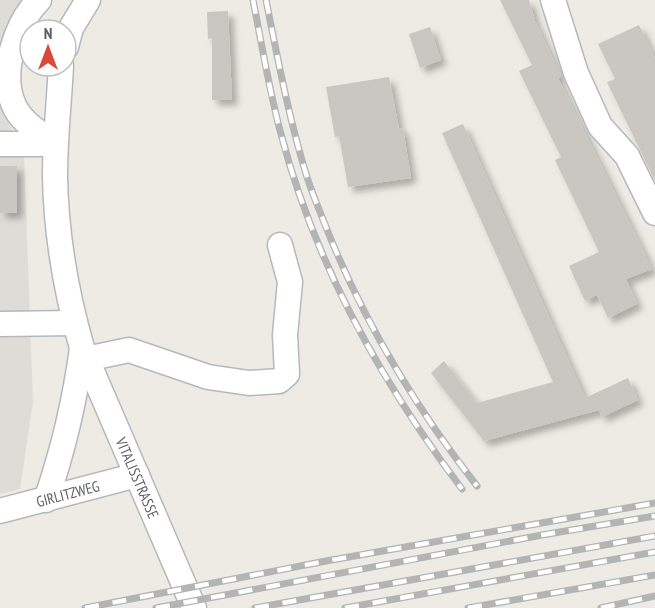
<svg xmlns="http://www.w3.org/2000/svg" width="655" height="608" viewBox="0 0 655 608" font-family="'PT Sans Narrow',sans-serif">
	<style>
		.industrial { fill: #dedcd7 }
		.building { fill: #cac7c2; filter: url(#shadow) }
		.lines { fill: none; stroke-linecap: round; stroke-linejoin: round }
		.minor-casing { stroke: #b5b8bc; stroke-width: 27 }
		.minor { stroke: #fff; stroke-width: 24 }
		.rail-casing { stroke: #b3b4b4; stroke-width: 7 }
		.rail { stroke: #fff; stroke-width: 4.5; stroke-dasharray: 14; stroke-linecap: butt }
		.labels { text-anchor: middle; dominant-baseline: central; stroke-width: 4.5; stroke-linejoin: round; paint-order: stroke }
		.street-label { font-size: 15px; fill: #5b5e62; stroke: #fff }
	</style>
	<defs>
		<filter id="shadow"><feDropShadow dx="5.5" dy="5.5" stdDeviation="3" flood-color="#0004"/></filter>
	</defs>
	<rect width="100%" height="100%" fill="#edebe3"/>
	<g class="industrial">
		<path d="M 0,0 L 27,0 L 0,54 Z"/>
		<path d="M 0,104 L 24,156 L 33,401 L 20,489 L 0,494 Z"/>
	</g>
	<g class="building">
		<path d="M 500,0 L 529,0 L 535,21 L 561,76 L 558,78 L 652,269 L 626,279 L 637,304 L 608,318 L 597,295 L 585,301 L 569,266 L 599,252 L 555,160 L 561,157 L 519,71 L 532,65 Z"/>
		<path d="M 228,11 L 232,100 L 212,100 L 212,38 L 208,39 L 207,12 Z"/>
		<path d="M 639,25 L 655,58 L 655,181 L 607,82 L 615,79 L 598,44 Z"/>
		<path d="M 430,27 L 441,60 L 420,68 L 409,34 Z"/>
		<path d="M 389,77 L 399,129 L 403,128 L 411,178 L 348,187 L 339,136 L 335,137 L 326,87 Z"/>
		<path d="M 463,124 L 585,398 L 628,378 L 638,400 L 602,417 L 599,410 L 484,441 L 431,373 L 444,361 L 477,403 L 553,382 L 442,133 Z"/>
		<rect x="0" y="166" width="17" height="47"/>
	</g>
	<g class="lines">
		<defs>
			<g id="minor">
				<path d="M 39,0 C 16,23 0,71 13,103 C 20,122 40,133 55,144"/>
				<path d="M 553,0 L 576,73 L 600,126 L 627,156 L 655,213"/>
				<path d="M 66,47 L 71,28 L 88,0"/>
				<path id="s1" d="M 61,66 C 59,103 55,139 55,176 C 56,234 66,292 82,348 L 194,608"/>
				<path d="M 0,144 L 55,144"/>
				<path d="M 0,324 L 75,323"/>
				<path d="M 86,359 L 129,350 L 208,377 L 249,383 L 279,381 L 287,374 L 285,335 L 290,282 L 280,245"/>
				<path d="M 46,500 C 63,451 75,400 82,348"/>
				<path id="s2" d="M 0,511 L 137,475"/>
			</g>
		</defs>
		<use href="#minor" class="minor-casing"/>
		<use href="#minor" class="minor"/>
		<defs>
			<g id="rail">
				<path d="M 253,0 C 262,45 269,90 281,134 C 315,264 381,382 462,489"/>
				<path d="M 266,0 C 278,60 289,119 307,177 C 313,196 321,214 328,232 C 365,324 416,408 477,486"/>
				<path d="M 85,608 L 326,561 L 655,503"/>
				<path d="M 156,608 L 542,535 L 655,516"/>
				<path d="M 255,608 L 655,536"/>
				<path d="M 345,608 L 655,552"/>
				<path d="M 468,608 L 655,575"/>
				<path d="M 601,608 L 655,596"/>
			</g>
		</defs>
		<use href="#rail" class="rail-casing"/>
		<use href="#rail" class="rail"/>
	</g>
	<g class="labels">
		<g class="street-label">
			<text stroke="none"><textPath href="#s1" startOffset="426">VITALISSTRASSE</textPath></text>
			<text stroke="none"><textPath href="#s2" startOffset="70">GIRLITZWEG</textPath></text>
		</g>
	</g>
	<g transform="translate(48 48)"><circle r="28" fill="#ffffff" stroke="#bdbfc0" stroke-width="1.5"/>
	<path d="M0-4.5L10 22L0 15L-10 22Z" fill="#dc4839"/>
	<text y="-9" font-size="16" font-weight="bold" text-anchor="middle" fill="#5b5e62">N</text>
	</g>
</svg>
